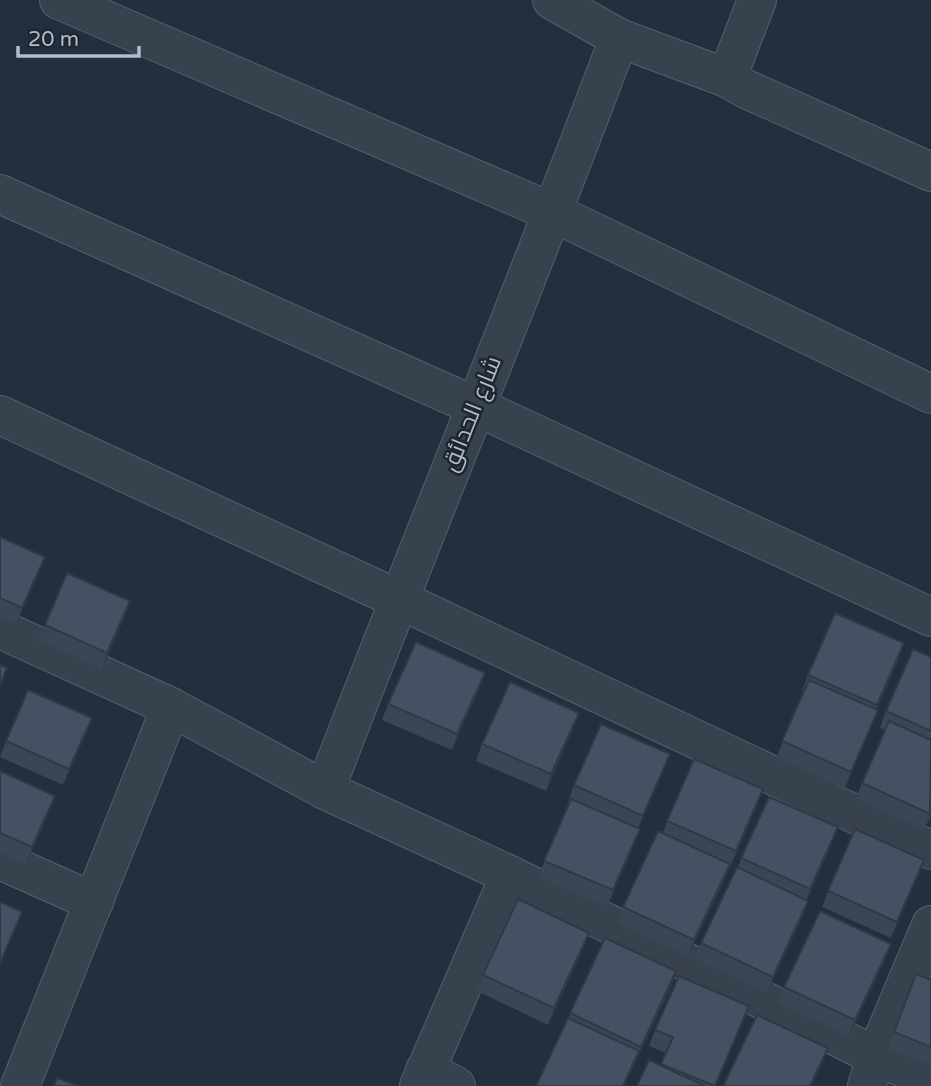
<svg xmlns="http://www.w3.org/2000/svg" width="931" height="1086" viewBox="0 0 931 1086" font-family="'Varela Round',Cairo,sans-serif">
	<style>
		.lines { fill: none; stroke-linecap: round; stroke-linejoin: round }
		.minor-casing { stroke: #565f6c; stroke-width: 40 }
		.minor { stroke: #38414e; stroke-width: 38 }
		.wall { fill: #3b4654 }
		.shaded-wall { fill: #303945 }
		.building { fill: #455162; stroke: #303945; stroke-width: 2 }
		.labels { text-anchor: middle; dominant-baseline: central; stroke-width: 5; stroke-linejoin: round; paint-order: stroke }
		.street-label { font-size: 23px; fill: #b4bcc9; stroke: #1d2633 }
	</style>
	<rect width="100%" height="100%" fill="#242f3e"/>
	<g class="lines">
		<defs>
			<g id="minor">
				<path d="M 59,0 L 554,213 L 931,394"/>
				<path d="M 552,0 L 619,38 L 727,78 L 757,0"/>
				<path d="M 727,78 L 746,89 L 931,172"/>
				<path d="M 0,194 L 475,406 L 931,617"/>
				<path d="M 0,415 L 398,599 L 931,850"/>
				<path d="M 0,629 L 171,707 L 325,790 L 510,875 L 876,1056 L 931,1080"/>
				<path d="M 325,790 C 421,539 525,290 619,38"/>
				<path d="M 0,860 L 94,902"/>
				<path d="M 425,1070 L 456,1086"/>
				<path d="M 20,1086 L 171,707"/>
				<path d="M 419,1086 L 510,875"/>
				<path d="M 867,1086 L 876,1056 L 931,925"/>
			</g>
		</defs>
		<use href="#minor" class="minor-casing"/>
		<use href="#minor" class="minor"/>
	</g>
	<g class="wall">
		<path d="M 0,537 L 39,573 L 16,624 L 0,617 Z"/>
		<path d="M 124,618 L 102,669 L 39,641 L 45,625 Z"/>
		<path d="M 931,657 L 931,815 L 924,830 L 856,799 L 862,783 L 885,730 L 880,728 L 886,711 Z"/>
		<path d="M 898,660 L 877,709 L 878,710 L 872,726 L 845,788 L 776,758 L 804,692 L 802,691 L 808,675 Z"/>
		<path d="M 485,673 L 479,689 L 452,750 L 382,720 L 388,704 Z"/>
		<path d="M 579,713 L 573,729 L 546,791 L 476,761 L 482,744 Z"/>
		<path d="M 92,718 L 86,734 L 63,785 L 0,757 L 6,741 Z"/>
		<path d="M 664,770 L 638,828 L 640,829 L 634,845 L 607,907 L 538,877 L 569,802 L 568,802 L 574,785 Z"/>
		<path d="M 0,771 L 55,796 L 49,812 L 26,864 L 0,852 Z"/>
		<path d="M 757,806 L 730,868 L 729,867 L 724,881 L 688,956 L 617,923 L 623,907 L 663,833 L 667,821 Z"/>
		<path d="M 838,827 L 832,843 L 807,900 L 808,901 L 802,918 L 767,993 L 695,959 L 701,943 L 738,868 L 741,858 Z"/>
		<path d="M 924,860 L 918,876 L 891,938 L 822,907 L 828,891 Z"/>
		<path d="M 891,944 L 885,960 L 849,1036 L 778,1003 L 784,987 Z"/>
		<path d="M 583,949 L 548,1025 L 477,991 L 483,975 Z"/>
		<path d="M 916,974 L 931,980 L 931,1065 L 888,1049 Z"/>
		<path d="M 671,987 L 635,1063 L 624,1086 L 569,1018 L 570,1013 Z"/>
		<path d="M 743,1022 L 716,1086 L 637,1086 L 661,1065 L 666,1053 L 649,1046 L 655,1030 Z"/>
	</g>
	<g class="shaded-wall">
		<path d="M 45,557 L 39,573 L 16,624 L 22,608 Z"/>
		<path d="M 130,601 L 124,618 L 102,669 L 107,653 Z"/>
		<path d="M 904,643 L 898,660 L 871,722 L 877,705 Z"/>
		<path d="M 485,673 L 479,689 L 452,750 L 457,734 Z"/>
		<path d="M 878,710 L 872,726 L 845,788 L 851,772 Z"/>
		<path d="M 579,713 L 573,729 L 546,791 L 551,774 Z"/>
		<path d="M 92,718 L 86,734 L 63,785 L 69,769 Z"/>
		<path d="M 670,754 L 664,770 L 637,832 L 643,816 Z"/>
		<path d="M 763,789 L 757,806 L 730,868 L 736,851 Z"/>
		<path d="M 55,796 L 49,812 L 26,864 L 32,847 Z"/>
		<path d="M 838,827 L 832,843 L 804,905 L 810,889 Z"/>
		<path d="M 640,829 L 634,845 L 607,907 L 613,890 Z"/>
		<path d="M 924,860 L 918,876 L 891,938 L 897,922 Z"/>
		<path d="M 730,864 L 724,881 L 688,956 L 694,940 Z"/>
		<path d="M 808,901 L 802,918 L 767,993 L 773,977 Z"/>
		<path d="M 22,912 L 16,928 L 0,966 L 0,963 Z"/>
		<path d="M 589,933 L 583,949 L 548,1025 L 554,1008 Z"/>
		<path d="M 891,944 L 885,960 L 849,1036 L 855,1020 Z"/>
		<path d="M 676,971 L 671,987 L 635,1063 L 641,1047 Z"/>
		<path d="M 749,1006 L 743,1022 L 716,1086 L 715,1086 Z"/>
		<path d="M 828,1048 L 822,1064 L 812,1086 L 810,1086 Z"/>
	</g>
	<g class="building">
		<path d="M 0,537 L 45,557 L 22,608 L 0,598 Z"/>
		<path d="M 67,573 L 130,601 L 107,653 L 45,625 Z"/>
		<path d="M 835,613 L 904,643 L 877,705 L 808,675 Z"/>
		<path d="M 416,642 L 485,673 L 457,734 L 388,704 Z"/>
		<path d="M 913,649 L 931,657 L 931,731 L 886,711 Z"/>
		<path d="M 0,665 L 7,668 L 0,685 Z"/>
		<path d="M 809,680 L 878,710 L 851,772 L 782,741 Z"/>
		<path d="M 510,682 L 579,713 L 551,774 L 482,744 Z"/>
		<path d="M 28,690 L 92,718 L 69,769 L 6,741 Z"/>
		<path d="M 889,721 L 931,740 L 930,814 L 862,783 Z"/>
		<path d="M 601,724 L 670,754 L 643,816 L 574,785 Z"/>
		<path d="M 694,759 L 763,789 L 736,851 L 667,821 Z"/>
		<path d="M 0,771 L 55,796 L 32,847 L 0,833 Z"/>
		<path d="M 769,797 L 838,827 L 810,889 L 741,858 Z"/>
		<path d="M 571,799 L 640,829 L 613,890 L 544,861 Z"/>
		<path d="M 855,829 L 924,860 L 897,922 L 828,891 Z"/>
		<path d="M 658,831 L 730,864 L 694,940 L 623,907 Z"/>
		<path d="M 737,867 L 808,901 L 773,977 L 701,943 Z"/>
		<path d="M 518,899 L 589,933 L 554,1008 L 483,975 Z"/>
		<path d="M 0,902 L 22,912 L 0,963 Z"/>
		<path d="M 820,911 L 891,944 L 855,1020 L 784,987 Z"/>
		<path d="M 605,938 L 676,971 L 641,1047 L 570,1013 Z"/>
		<path d="M 916,974 L 931,980 L 931,1047 L 894,1032 Z"/>
		<path d="M 679,976 L 749,1006 L 715,1086 L 661,1064 L 673,1037 L 655,1030 Z"/>
		<path d="M 757,1015 L 828,1048 L 810,1086 L 723,1086 Z"/>
		<path d="M 568,1018 L 639,1051 L 623,1086 L 536,1086 Z"/>
		<path d="M 649,1060 L 705,1086 L 637,1086 Z"/>
		<path d="M 57,1078 L 78,1086 L 54,1086 Z"/>
	</g>
	<g class="labels">
		<g class="street-label">
			<text transform="translate(472 414) rotate(-68)">شارع الحدائق</text>
		</g>
	</g>
	<path d="M18 46v10h121v-10" fill="none" stroke="#b4bcc9" stroke-width="3.5"/>
	<text x="28" y="46" font-size="21" fill="#b4bcc9" stroke="#1d2633" stroke-width="5" paint-order="stroke">20 m</text>
</svg>
